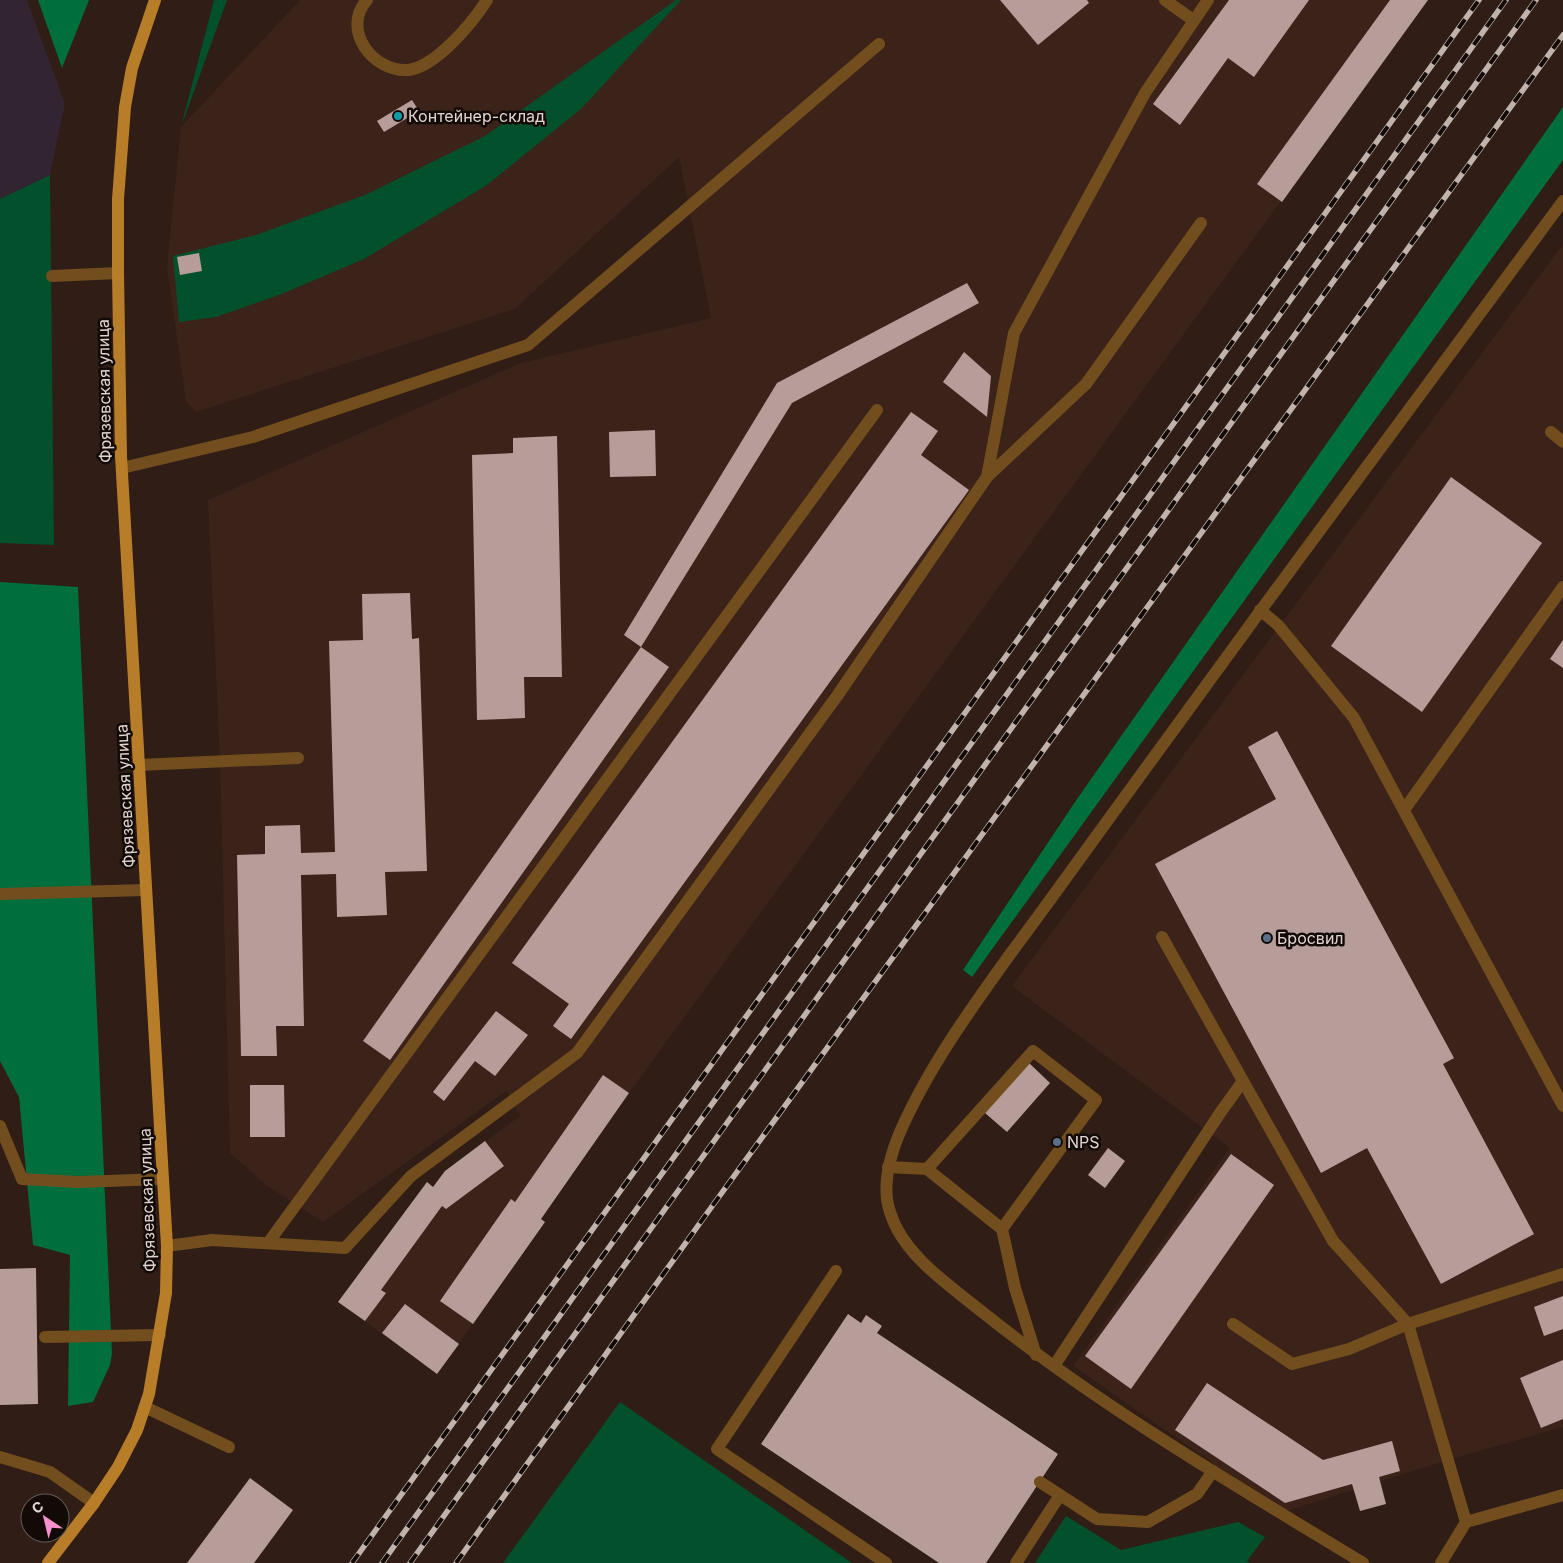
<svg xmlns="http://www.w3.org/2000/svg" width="1563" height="1563" viewBox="0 0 1563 1563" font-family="Inter,sans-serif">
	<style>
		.built { fill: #3c2319 }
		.education { fill: #322431 }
		.green { fill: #03512c }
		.forest { fill: #006e3d }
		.building { fill: #b79d9a }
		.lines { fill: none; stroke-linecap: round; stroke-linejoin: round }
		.minor { stroke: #724e1e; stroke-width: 12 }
		.major { stroke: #b77d29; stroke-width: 12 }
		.rail-casing { stroke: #c0b2ad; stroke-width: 5.5 }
		.rail { stroke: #120a07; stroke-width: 4; stroke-dasharray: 11; stroke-linecap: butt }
		.culture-dot { fill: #0f9aa8; stroke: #120a07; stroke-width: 2 }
		.service-dot { fill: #5c6f8a; stroke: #120a07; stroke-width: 2 }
		.labels { text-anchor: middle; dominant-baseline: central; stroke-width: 5; stroke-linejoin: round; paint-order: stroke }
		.poi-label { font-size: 16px; fill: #e2d5d0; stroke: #120a07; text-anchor: start }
		.street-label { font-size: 16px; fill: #e2d5d0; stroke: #120a07 }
	</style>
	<rect width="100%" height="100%" fill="#2f1d16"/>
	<g class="built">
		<path d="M 300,0 L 1428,0 L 629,1093 L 541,1219 L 545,1222 L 437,1374 L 338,1302 L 427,1182 L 433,1187 L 445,1171 L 520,1116 L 506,1091 L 323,1222 L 266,1185 L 230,1153 L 220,761 L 208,500 L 521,363 L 711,318 L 679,157 L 515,309 L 196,412 L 186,401 L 167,267 L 181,127 Z"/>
		<path d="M 1563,244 L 1563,1427 L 1448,1460 L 1283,1512 L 1073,1366 L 1230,1148 L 1012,986 Z"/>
	</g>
	<path class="education" d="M 0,0 L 27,0 L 65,104 L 50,175 L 0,199 Z"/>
	<g class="green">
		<path d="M 214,0 L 227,0 L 181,127 Z"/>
		<path d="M 676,0 L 681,0 L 582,108 L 487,185 L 364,259 L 279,295 L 216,317 L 179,322 L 173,256 L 256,235 L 365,195 L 485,136 Z"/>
		<path d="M 50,175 L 54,545 L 0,543 L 0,199 Z"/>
		<path d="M 620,1402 L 852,1563 L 503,1563 Z"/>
		<path d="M 1066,1516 L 1121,1550 L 1238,1522 L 1265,1537 L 1247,1561 L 1250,1563 L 1035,1563 Z"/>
	</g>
	<g class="forest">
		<path d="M 38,0 L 89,0 L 62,68 Z"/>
		<path d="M 1563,107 L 1563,160 L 972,977 L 963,970 L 1077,799 Z"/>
		<path d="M 0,582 L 78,587 L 112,1354 L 110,1365 L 93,1402 L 68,1406 L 70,1255 L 33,1245 L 19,1097 L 0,1061 Z"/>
	</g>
	<g class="building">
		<path d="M 1000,0 L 1087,0 L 1089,3 L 1038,45 Z"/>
		<path d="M 1229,0 L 1309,0 L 1254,77 L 1228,58 L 1180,125 L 1153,104 Z"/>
		<path d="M 1390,0 L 1428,0 L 1282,202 L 1257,184 Z"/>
		<path d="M 412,100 L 419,111 L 384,132 L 377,121 Z"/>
		<path d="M 199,253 L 202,271 L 180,275 L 177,257 Z"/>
		<path d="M 967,283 L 979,303 L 792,403 L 641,647 L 624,635 L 777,383 Z"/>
		<path d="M 964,352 L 991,376 L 987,417 L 943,382 Z"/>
		<path d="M 911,412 L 938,431 L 921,455 L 969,490 L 571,1039 L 553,1026 L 569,1004 L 512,963 Z"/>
		<path d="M 655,430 L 656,476 L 610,477 L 609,432 Z"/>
		<path d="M 557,436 L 562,677 L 524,677 L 525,718 L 477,720 L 472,455 L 513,453 L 513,438 Z"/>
		<path d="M 1451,477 L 1542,543 L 1422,712 L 1331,646 Z"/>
		<path d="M 410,593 L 412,639 L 419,638 L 427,871 L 385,872 L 387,915 L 337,917 L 336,874 L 301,875 L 304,1026 L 276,1026 L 277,1056 L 241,1056 L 237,855 L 265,854 L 265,826 L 300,825 L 301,853 L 335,852 L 329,641 L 363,640 L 362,594 Z"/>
		<path d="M 1563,640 L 1563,668 L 1550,659 Z"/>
		<path d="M 641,647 L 669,667 L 390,1060 L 363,1041 Z"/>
		<path d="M 1277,731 L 1454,1058 L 1443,1064 L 1534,1234 L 1441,1284 L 1367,1148 L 1321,1173 L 1155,864 L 1276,799 L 1248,747 Z"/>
		<path d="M 496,1011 L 528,1035 L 495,1076 L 475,1061 L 444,1101 L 433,1092 Z"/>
		<path d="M 1029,1063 L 1050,1083 L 1007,1132 L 985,1113 Z"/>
		<path d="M 603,1075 L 629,1093 L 541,1219 L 545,1222 L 473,1324 L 440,1301 L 511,1199 L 515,1202 Z"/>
		<path d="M 250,1085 L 284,1085 L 285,1137 L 250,1137 Z"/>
		<path d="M 485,1141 L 504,1166 L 446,1209 L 442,1206 L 381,1290 L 386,1293 L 365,1321 L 338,1302 L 427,1182 L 433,1187 L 445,1171 Z"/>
		<path d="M 1108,1148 L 1125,1161 L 1105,1188 L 1088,1175 Z"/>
		<path d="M 1231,1154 L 1274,1185 L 1131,1389 L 1085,1356 Z"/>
		<path d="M 36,1268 L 38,1404 L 0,1405 L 0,1269 Z"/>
		<path d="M 1563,1296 L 1563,1329 L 1544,1336 L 1534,1307 Z"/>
		<path d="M 405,1304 L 459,1344 L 437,1374 L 382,1333 Z"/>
		<path d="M 848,1314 L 861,1323 L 866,1315 L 882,1326 L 877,1333 L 1058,1454 L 986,1563 L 939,1563 L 761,1444 Z"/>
		<path d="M 1563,1360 L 1563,1419 L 1541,1428 L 1520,1378 Z"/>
		<path d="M 1207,1383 L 1323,1460 L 1392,1441 L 1400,1471 L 1379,1477 L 1386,1504 L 1360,1511 L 1352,1484 L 1285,1503 L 1175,1430 Z"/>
		<path d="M 250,1478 L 293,1510 L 254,1563 L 187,1563 Z"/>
	</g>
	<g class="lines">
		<g class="minor">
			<path d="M 367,0 C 341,29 372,72 408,70 C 436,67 473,22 487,0"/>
			<path d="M 1165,0 L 1193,20"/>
			<path d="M 52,276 L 118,273"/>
			<path d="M 1551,432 L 1563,442"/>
			<path d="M 122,468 L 253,437 L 528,345 L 879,44"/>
			<path d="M 987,477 L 1086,384 L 1201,223"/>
			<path d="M 1260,610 L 1278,625 L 1354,718 L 1563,1106"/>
			<path d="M 139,765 L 298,758"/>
			<path d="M 1404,810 L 1563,587"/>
			<path d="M 0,894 L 146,890"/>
			<path d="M 1162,937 L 1333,1241 L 1408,1324 L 1349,1349 L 1292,1364 L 1233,1324"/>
			<path d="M 0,1126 L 22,1179 L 78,1182 L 163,1179"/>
			<path d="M 888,1167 L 927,1169 L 1033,1051 L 1096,1100 L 1002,1229 L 1015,1288 L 1036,1355"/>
			<path d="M 927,1169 L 1002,1229"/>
			<path d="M 268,1243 L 877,410"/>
			<path d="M 167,1246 L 212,1240 L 345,1248 L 411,1176 L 577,1053 L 837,696 L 987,477 L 1014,333 L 1145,93 L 1208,0"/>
			<path d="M 836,1271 L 717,1449 L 886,1563"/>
			<path d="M 45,1337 L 160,1335"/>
			<path d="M 1054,1366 L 1220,1113 L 1243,1081"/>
			<path d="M 145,1407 L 229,1447"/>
			<path d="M 0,1457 L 50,1472 L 94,1503"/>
			<path d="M 1040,1482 L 1097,1519 L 1148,1522 L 1197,1494 L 1213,1471"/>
			<path d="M 1466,1522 L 1563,1495"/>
			<path d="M 1016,1563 L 1060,1495"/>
			<path d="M 1363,1563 C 1233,1484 1100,1406 981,1311 C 948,1284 903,1255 890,1212 C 881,1186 890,1156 900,1132 C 928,1068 970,1010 1011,953 C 1049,902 1086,850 1124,798 C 1269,598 1416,399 1563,201"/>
			<path d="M 1441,1563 L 1466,1522 L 1408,1324 L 1563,1274"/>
		</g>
		<path class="major" d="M 48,1563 L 94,1503 L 118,1467 L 137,1430 L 149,1394 L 166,1293 L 167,1246 L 163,1179 L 121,456 L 118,273 L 118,199 L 125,107 L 132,68 L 155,0"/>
		<defs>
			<g id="rail">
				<path d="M 352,1563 L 1479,0"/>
				<path d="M 382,1563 L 1506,0"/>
				<path d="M 410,1563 L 1536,0"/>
				<path d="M 456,1563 L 705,1216 L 1563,35"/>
			</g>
		</defs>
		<use href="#rail" class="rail-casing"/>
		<use href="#rail" class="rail"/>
	</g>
	<circle class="culture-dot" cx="398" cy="116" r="5"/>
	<g class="service-dot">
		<circle cx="1267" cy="938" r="5"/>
		<circle cx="1057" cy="1142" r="5"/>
	</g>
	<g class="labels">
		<g class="poi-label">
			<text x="408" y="116">Контейнер-склад</text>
			<text x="1277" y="938">Бросвил</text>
			<text x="1067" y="1142">NPS</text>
		</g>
		<g class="street-label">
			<text transform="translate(104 391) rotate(-91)">Фрязевская улица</text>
			<text transform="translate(125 796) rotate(-93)">Фрязевская улица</text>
			<text transform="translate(147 1200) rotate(-92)">Фрязевская улица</text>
		</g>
	</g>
	<g transform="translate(45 1518) rotate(325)"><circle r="24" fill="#120a07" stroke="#655b57"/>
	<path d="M0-4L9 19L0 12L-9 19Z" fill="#f890cc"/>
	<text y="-8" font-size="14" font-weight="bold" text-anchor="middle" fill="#e2d5d0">С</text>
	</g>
</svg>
